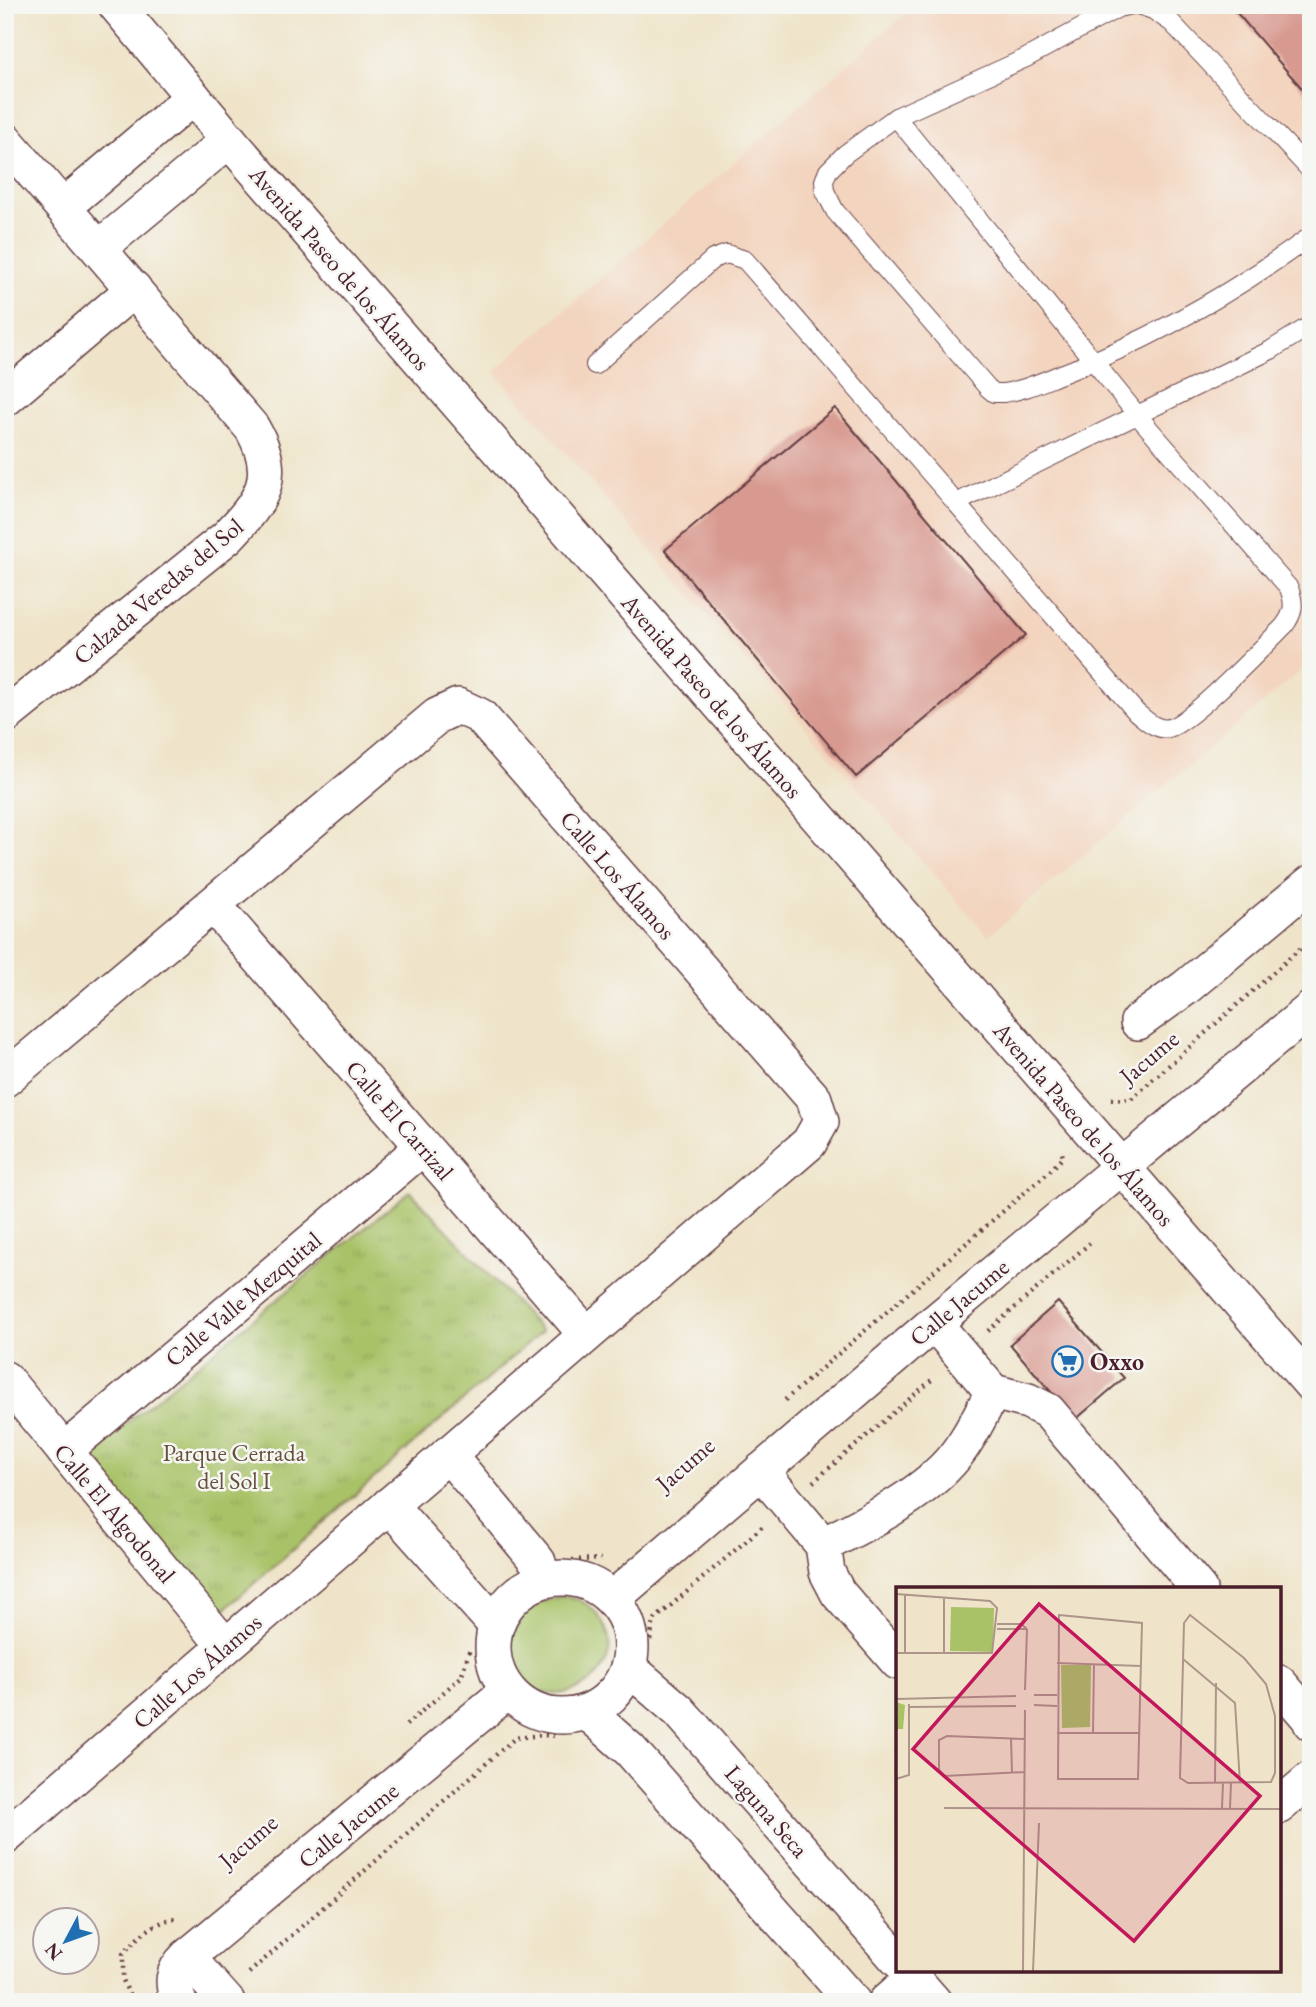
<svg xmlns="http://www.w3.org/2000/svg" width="1316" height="2007" viewBox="0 0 1316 2007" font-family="'EB Garamond',serif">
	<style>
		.built { fill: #f3d4be }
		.grass { fill: #a9c268; stroke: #7a704a; stroke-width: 2 }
		.park { fill: url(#park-tufts); stroke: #7a704a; stroke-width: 2 }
		.building { fill: #d89a90 }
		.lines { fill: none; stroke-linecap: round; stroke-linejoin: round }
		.service-casing { stroke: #633d43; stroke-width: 20 }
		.minor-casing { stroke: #633d43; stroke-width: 38 }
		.path { stroke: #633d43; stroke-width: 4.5; stroke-dasharray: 2 5; stroke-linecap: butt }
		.service { stroke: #fff; stroke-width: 18 }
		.minor { stroke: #fff; stroke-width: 35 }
		.labels { text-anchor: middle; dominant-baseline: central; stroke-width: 5; stroke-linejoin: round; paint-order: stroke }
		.street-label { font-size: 24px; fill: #4a1f2b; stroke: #f6f6f2 }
		.poi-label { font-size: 24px; font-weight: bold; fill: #4a1f2b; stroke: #f6f6f2; text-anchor: start }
		.park-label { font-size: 24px; fill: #66503d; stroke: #f6f6f2 }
		.inset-road { fill: none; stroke: #ad958a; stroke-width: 2 }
		.view { fill: #c2185b; fill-opacity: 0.15; stroke: #c2185b; stroke-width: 3.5 }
		.inset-edge { fill: none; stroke: #4a1f2b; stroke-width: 3.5 }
	</style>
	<defs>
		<pattern id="park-tufts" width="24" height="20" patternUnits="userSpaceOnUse" patternTransform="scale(1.75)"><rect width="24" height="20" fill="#a9c268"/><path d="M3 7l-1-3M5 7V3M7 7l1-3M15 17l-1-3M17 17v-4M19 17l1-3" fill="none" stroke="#93a65a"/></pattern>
	</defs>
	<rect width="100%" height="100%" fill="#f6f6f2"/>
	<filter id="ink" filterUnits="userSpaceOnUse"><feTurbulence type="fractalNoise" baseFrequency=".0143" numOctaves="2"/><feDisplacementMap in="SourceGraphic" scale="14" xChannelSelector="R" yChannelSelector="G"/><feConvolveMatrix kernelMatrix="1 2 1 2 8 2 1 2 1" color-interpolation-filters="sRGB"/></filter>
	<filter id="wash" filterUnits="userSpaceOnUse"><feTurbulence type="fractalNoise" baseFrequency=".00686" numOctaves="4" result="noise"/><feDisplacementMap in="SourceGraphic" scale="28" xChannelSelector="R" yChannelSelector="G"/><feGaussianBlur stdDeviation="1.57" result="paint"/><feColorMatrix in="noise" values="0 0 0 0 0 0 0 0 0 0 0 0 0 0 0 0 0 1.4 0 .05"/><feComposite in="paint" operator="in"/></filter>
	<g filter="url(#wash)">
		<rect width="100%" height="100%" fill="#efe4c9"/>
		<path class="built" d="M 916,5 L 1311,5 L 1311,662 L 988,936 L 494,371 Z"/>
		<path class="grass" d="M 566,1596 C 584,1600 594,1607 603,1623 C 633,1674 550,1722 521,1674 C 496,1634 524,1601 566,1596 Z"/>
		<path class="park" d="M 410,1191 L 542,1331 L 217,1616 L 80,1461 Z"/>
		<g id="blocks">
			<g class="building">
				<path d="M 1230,5 L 1311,5 L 1311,99 Z"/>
				<path d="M 835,408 L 1026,635 L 856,777 L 665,550 Z"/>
				<path d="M 1058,1302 L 1124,1378 L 1075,1420 L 1010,1344 Z"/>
			</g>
		</g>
	</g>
	<g filter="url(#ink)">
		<use href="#blocks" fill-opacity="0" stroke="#633d43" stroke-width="2"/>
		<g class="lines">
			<defs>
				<g id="service">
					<path d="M 1132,5 L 1118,8 L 1026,58 L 896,117 L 845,154 L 828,171 L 824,181 L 825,191 L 835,211 L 988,388 L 994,393 L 1003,393 C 1024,391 1045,380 1064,373 C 1153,339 1234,292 1311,236"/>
					<path d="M 1138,5 L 1153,10 L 1172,23 L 1311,171"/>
					<path d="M 896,117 L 1138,416 L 1289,588 C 1295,604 1294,613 1284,626 C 1265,645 1189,724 1169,728 C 1156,731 1145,719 1136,712 L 956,503"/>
					<path d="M 595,365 L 713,259 L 727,254 L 745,260 L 956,503 L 1271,350 L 1311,325"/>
				</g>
				<g id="minor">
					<path d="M 116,5 L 229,140 L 1311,1384"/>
					<path d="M 5,140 L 252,428 C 280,476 262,501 227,537 L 5,716"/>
					<path d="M 63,207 L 193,97"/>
					<path d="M 99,248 L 229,140"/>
					<path d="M 5,399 L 134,289"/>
					<path d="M 214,906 L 586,1334"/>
					<path d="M 1138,1022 L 1185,988 L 1311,883"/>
					<path d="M 5,1079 L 437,716 L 458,706 L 480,716 L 814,1099 L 821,1122 L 809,1143 L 5,1837"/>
					<path d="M 934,1323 L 993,1392 L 1028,1401 L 1048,1411 L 1199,1589"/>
					<path d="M 5,1379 L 225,1646"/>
					<path d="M 64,1451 L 423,1147"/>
					<path d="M 448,1454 L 538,1562 L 542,1580"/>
					<path d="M 761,1471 L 823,1545 L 827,1572 L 838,1593 L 898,1662"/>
					<path d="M 389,1505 L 496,1625"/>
					<path d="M 823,1545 C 865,1524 919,1497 950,1462 C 968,1442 980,1415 993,1392"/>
					<circle cx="562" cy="1647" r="69"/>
					<path d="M 612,1599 L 934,1323 L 1311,1009"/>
					<path d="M 629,1668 L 679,1711 L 898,1960"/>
					<path d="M 1279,1683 L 1310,1719 L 1311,1723"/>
					<path d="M 583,1713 L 593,1717 L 630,1750 L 853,2002"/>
					<path d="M 1279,1806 L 1311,1779"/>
					<path d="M 187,1957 L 227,2002"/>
					<path d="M 906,1970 L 934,2002"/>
					<path d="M 179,2002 C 171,1983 172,1971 187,1957 L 508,1691"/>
					<path d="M 886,2002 L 913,1978"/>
				</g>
			</defs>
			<use href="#service" class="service-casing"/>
			<use href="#minor" class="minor-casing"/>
			<g class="path">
				<path d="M 1111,1099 L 1130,1100 L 1311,939"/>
				<path d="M 988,1331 L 1090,1243"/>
				<path d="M 785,1400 L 1052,1169 L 1063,1157 L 1062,1153"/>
				<path d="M 813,1482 L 934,1378"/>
				<path d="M 572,1560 L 601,1559"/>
				<path d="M 650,1640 L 654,1620 L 762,1527"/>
				<path d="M 406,1725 L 461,1677 L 470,1649"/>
				<path d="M 249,1973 L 515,1738 L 542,1735 L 557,1736"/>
				<path d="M 132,2002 L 123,1980 L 123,1954 C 139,1935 153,1923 178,1917"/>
			</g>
			<use href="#service" class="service"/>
			<use href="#minor" class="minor"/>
		</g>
	</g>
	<defs>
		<symbol id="supermarket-ring" viewBox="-11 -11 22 22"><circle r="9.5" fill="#f6f6f2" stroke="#1f6fb2" stroke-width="1.5"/><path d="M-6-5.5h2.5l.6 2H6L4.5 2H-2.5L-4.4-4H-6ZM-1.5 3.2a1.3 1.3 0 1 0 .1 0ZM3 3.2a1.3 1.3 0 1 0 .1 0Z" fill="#1f6fb2"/></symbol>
	</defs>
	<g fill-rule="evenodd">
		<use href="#supermarket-ring" x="1050" y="1344" width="35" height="35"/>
	</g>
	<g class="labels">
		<g class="street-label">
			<text transform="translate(340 268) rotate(49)">Avenida Paseo de los Álamos</text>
			<text transform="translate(158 591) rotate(-40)">Calzada Veredas del Sol</text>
			<text transform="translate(712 696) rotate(49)">Avenida Paseo de los Álamos</text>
			<text transform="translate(618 875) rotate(49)">Calle Los Álamos</text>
			<text transform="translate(1149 1057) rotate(-40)">Jacume</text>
			<text transform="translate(400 1120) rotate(49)">Calle El Carrizal</text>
			<text transform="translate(1084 1124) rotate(49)">Avenida Paseo de los Álamos</text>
			<text transform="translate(243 1299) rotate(-40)">Calle Valle Mezquital</text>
			<text transform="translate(959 1302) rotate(-40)">Calle Jacume</text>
			<text transform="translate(685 1464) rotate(-41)">Jacume</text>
			<text transform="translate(115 1513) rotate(50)">Calle El Algodonal</text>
			<text transform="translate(197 1671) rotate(-41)">Calle Los Álamos</text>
			<text transform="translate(767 1811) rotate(49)">Laguna Seca</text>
			<text transform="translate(348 1825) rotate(-39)">Calle Jacume</text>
			<text transform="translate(248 1841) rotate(-41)">Jacume</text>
		</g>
		<g class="poi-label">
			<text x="1090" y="1361">Oxxo</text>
		</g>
		<g class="park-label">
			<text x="234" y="1452">Parque Cerrada<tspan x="234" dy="28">del Sol I</tspan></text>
		</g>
	</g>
	<g transform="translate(896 1587)">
		<rect width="385" height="385" fill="#efe4c9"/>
		<path d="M 55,20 L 98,21 L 97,65 L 54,64 ZM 165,78 L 195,78 L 194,140 L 166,141 ZM 0,115 L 9,118 L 7,142 L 0,142 Z" fill="#a9c268"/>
		<path class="inset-road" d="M 0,7 L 94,14 L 101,21 L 96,66 L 0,66M 163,28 L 246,36 L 242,192 L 162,192 ZM 294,28 L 348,71 L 370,97 L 379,129 L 379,186 L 375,195 L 292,196 L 284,191 L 288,36 ZM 101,37 L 125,37 L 131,42M 101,42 L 131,42M 48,66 L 48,11M 9,67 L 9,8M 287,72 L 339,116 L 344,196M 161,76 L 245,79M 129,103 L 131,42M 138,108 L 161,108M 0,112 L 120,109M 138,118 L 161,119M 13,120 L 120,119M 161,146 L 244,146M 197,146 L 198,77M 115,152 L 116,185M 129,185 L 49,189 L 43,183 L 43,153 L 51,149 L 129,152M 0,192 L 13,188 L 13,117M 319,196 L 320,96M 48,221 L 385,222M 326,221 L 327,196M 334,221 L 335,196M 127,384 L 129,123M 137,384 L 143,236"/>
		<path class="view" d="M 143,17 L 364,209 L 238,354 L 17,162 Z"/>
		<rect width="385" height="385" class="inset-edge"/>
	</g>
	<rect width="1316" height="2007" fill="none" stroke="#f6f6f2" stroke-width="28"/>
	<g transform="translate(66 1941) rotate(229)"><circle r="33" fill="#f6f6f2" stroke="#b1a0a2" stroke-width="2"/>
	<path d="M0-5L12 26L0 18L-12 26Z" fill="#1f6fb2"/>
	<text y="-10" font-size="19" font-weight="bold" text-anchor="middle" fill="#4a1f2b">N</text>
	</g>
</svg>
